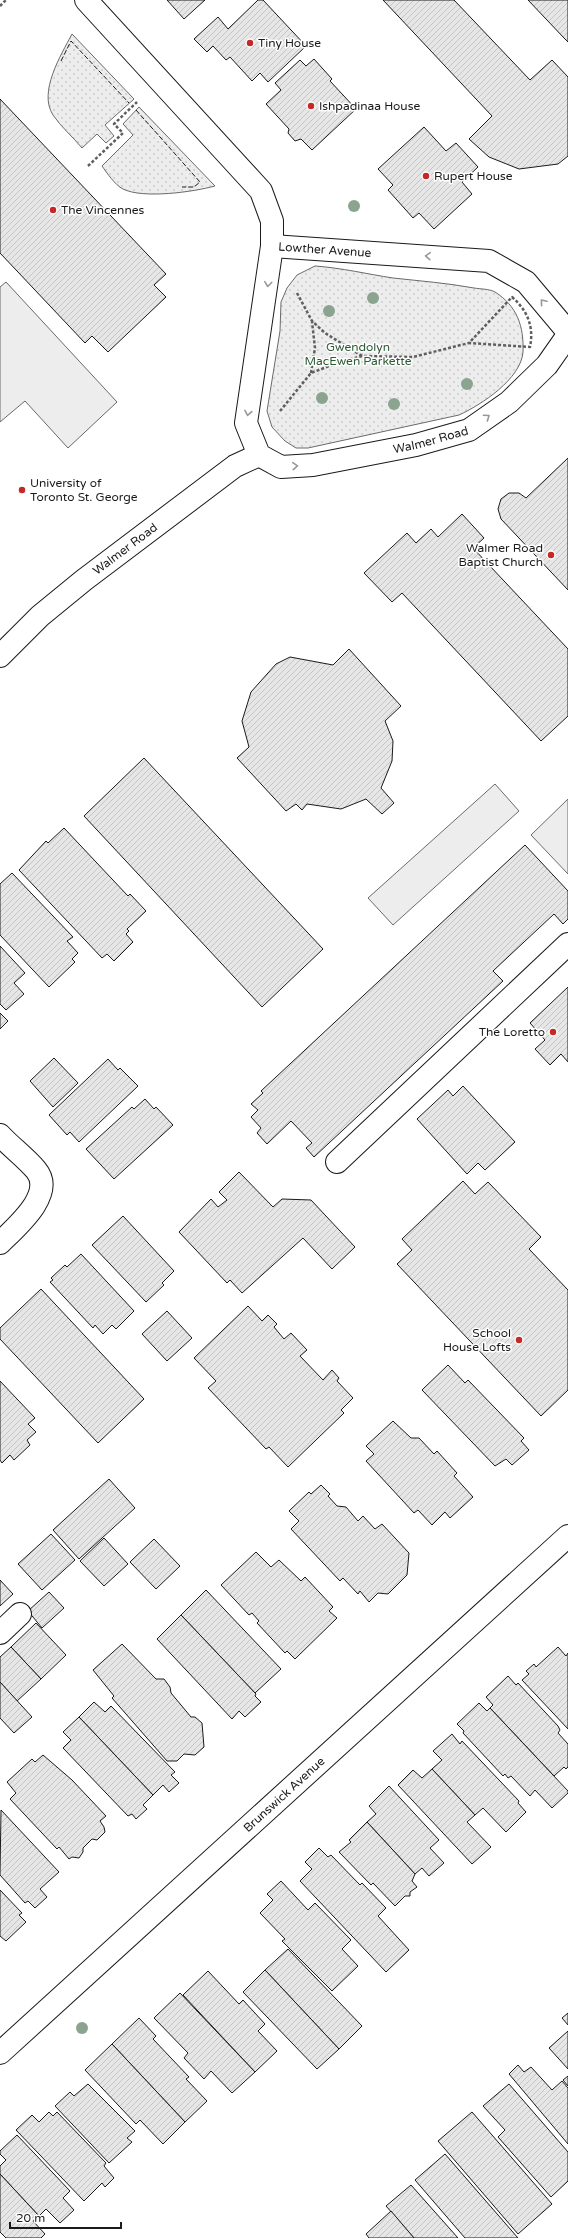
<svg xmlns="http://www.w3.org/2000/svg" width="568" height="2238" viewBox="0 0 568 2238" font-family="'Varela Round',sans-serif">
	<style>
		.green { fill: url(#green-dots); stroke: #6a6a6a }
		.pitch { fill: #ededed; stroke: #6a6a6a }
		.building { fill: url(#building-hatch); stroke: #1a1a1a }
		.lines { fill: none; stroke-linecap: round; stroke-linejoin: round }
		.minor-casing { stroke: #1a1a1a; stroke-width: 24 }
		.path { stroke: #5f5f5f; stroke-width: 2.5; stroke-dasharray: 3 2; stroke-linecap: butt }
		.minor { stroke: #fff; stroke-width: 22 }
		.fence { stroke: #1a1a1a; stroke-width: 1; stroke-dasharray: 5 2; stroke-linecap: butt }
		.tree { fill: #8aa48f }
		.oneway { stroke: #989898 }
		.poi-dot { fill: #c62828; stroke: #fff; stroke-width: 1.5 }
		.labels { text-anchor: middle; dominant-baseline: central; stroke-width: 3; stroke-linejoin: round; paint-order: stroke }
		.poi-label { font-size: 12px; fill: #1a1a1a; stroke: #fff; text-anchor: start }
		.street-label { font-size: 12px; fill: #1a1a1a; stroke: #fff }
		.park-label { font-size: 12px; fill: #2b5a34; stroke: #fff }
	</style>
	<defs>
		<pattern id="green-dots" width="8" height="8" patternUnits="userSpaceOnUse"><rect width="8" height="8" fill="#ededed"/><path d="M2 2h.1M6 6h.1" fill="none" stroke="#cbcbcb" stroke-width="1.8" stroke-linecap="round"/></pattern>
		<pattern id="building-hatch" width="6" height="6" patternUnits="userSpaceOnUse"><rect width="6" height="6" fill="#e6e6e6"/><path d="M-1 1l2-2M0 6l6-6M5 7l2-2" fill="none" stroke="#c5c5c5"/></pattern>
	</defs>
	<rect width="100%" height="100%" fill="#fff"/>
	<g class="green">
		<path d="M 72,34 L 134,99 L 105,125 L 114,136 L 106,143 L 97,134 L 82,148 C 73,137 61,127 53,115 C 38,92 61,55 72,34 Z"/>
		<path d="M 139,107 L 215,186 C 193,192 143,199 123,189 C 115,185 107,173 102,166 L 133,135 L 123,124 Z"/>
		<path d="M 315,266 C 342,268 367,274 393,278 C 420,281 447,283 474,288 C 480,289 490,289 495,292 C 517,306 524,326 523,352 C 521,379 481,405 459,415 L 308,448 L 296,448 L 285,441 L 272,427 L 267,411 L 280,331 L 281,302 L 287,288 L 297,275 Z"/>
	</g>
	<g class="pitch">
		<path d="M 6,282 L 117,402 L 68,448 L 25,401 L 0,422 L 0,287 Z"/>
		<path d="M 495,784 L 519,811 L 393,925 L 368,898 Z"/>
		<path d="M 568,799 L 568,874 L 531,835 Z"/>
	</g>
	<g class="building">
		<path d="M 167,0 L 205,0 L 184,19 Z"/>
		<path d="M 258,0 L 263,0 L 306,46 L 268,82 L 260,73 L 252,81 L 230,57 L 226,60 L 213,46 L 207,52 L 194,39 L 218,17 L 228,29 Z"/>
		<path d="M 383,0 L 454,0 L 530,80 L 552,60 L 568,77 L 568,156 L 558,164 L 519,169 L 489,157 L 469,139 L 492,116 Z"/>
		<path d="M 528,0 L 568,0 L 568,42 L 564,38 Z"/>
		<path d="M 314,59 L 332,79 L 330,81 L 356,109 L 312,150 L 301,139 L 295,141 L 288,133 L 289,129 L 266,104 L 281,90 L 275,83 L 300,60 L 306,66 Z"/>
		<path d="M 0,99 L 166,274 L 154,285 L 166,297 L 108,352 L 92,336 L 85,343 L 0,253 Z"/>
		<path d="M 424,127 L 446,151 L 456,143 L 478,167 L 462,182 L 472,194 L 434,229 L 419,213 L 413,218 L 388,190 L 393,185 L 378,169 Z"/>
		<path d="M 568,458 L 568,590 L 501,519 L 498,509 L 501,499 L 509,493 L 519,493 L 526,498 Z"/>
		<path d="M 462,514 L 484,538 L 473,548 L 568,649 L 568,716 L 541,741 L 402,593 L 392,602 L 364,573 L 407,533 L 416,543 L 431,529 L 438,537 Z"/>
		<path d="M 349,649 L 401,706 L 385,721 L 393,741 L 392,761 L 381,788 L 394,803 L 382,814 L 366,799 L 341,809 L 307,804 L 302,810 L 296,804 L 286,811 L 237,758 L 249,747 L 242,721 L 251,692 L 276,664 L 290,657 L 333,665 Z"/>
		<path d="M 144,758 L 323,949 L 262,1007 L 84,816 Z"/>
		<path d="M 64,828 L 128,896 L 130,894 L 146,911 L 127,929 L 129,931 L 126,934 L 133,942 L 114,961 L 107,954 L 102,958 L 19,870 L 46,841 L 48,843 Z"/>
		<path d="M 525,845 L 568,891 L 568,919 L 563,924 L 554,914 L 493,971 L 503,981 L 314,1157 L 306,1148 L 312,1143 L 291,1121 L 267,1144 L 257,1133 L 261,1128 L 251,1117 L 258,1110 L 251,1104 L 263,1093 L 261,1091 Z"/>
		<path d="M 12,873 L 73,937 L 67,941 L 78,953 L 72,959 L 75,962 L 49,987 L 0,935 L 0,884 Z"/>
		<path d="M 0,946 L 25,973 L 14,983 L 24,994 L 6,1010 L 0,1004 Z"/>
		<path d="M 568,987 L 568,1062 L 561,1054 L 550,1065 L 535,1049 L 545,1040 L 530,1023 Z"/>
		<path d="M 0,1013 L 8,1021 L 0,1029 Z"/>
		<path d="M 54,1058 L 78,1083 L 53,1107 L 30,1081 Z"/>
		<path d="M 108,1059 L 118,1070 L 120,1068 L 138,1086 L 79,1142 L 70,1132 L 67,1135 L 49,1115 Z"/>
		<path d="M 463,1086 L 515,1142 L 485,1170 L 478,1163 L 467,1174 L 417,1119 L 448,1090 L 453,1096 Z"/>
		<path d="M 145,1099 L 154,1109 L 156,1107 L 173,1125 L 114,1179 L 86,1149 L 132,1107 L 134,1109 Z"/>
		<path d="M 239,1172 L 273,1207 L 282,1199 L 311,1200 L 355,1247 L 332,1269 L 303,1238 L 242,1293 L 230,1280 L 227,1283 L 179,1232 L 211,1199 L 218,1207 L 227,1200 L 219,1192 Z"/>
		<path d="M 463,1181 L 475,1194 L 488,1182 L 541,1237 L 529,1249 L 568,1290 L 568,1390 L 541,1416 L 397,1264 L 412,1250 L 402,1239 Z"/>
		<path d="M 123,1216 L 174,1271 L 162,1283 L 164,1285 L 146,1302 L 92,1245 Z"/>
		<path d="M 81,1254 L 134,1311 L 116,1329 L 112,1325 L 103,1334 L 95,1325 L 93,1328 L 50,1282 L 53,1280 L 51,1278 L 65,1265 L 67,1267 Z"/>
		<path d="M 41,1289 L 144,1399 L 98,1443 L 0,1339 L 0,1328 Z"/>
		<path d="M 248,1306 L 262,1321 L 268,1315 L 277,1324 L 274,1327 L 284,1339 L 291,1333 L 307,1350 L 300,1356 L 323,1380 L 332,1370 L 339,1378 L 337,1381 L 353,1398 L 341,1410 L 344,1413 L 288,1467 L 269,1447 L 266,1449 L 208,1388 L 216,1381 L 194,1358 Z"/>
		<path d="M 167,1311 L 192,1338 L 167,1361 L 142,1334 Z"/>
		<path d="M 448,1365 L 465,1383 L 468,1380 L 524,1438 L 521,1441 L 529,1450 L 512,1465 L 506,1459 L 495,1466 L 422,1390 Z"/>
		<path d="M 0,1381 L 35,1418 L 28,1424 L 36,1432 L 27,1440 L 30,1445 L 14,1460 L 10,1455 L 2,1463 L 0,1460 Z"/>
		<path d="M 393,1421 L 411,1438 L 419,1438 L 434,1454 L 437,1451 L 457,1473 L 454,1476 L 473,1497 L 450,1518 L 445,1512 L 432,1525 L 418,1510 L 414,1513 L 366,1461 L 374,1454 L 366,1446 Z"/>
		<path d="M 109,1479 L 135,1508 L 79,1559 L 53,1530 Z"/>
		<path d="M 321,1485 L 330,1494 L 328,1496 L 337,1506 L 346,1507 L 358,1521 L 363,1516 L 375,1529 L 382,1524 L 409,1553 L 407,1575 L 388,1594 L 378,1593 L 369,1602 L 360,1591 L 358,1594 L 343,1578 L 340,1581 L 291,1529 L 299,1521 L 289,1511 L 309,1492 L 311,1494 Z"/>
		<path d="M 51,1534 L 75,1560 L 42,1590 L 18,1564 Z"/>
		<path d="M 104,1538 L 128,1564 L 104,1586 L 80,1561 Z"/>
		<path d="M 154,1539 L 180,1566 L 156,1589 L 130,1562 Z"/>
		<path d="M 256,1552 L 271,1567 L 279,1560 L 301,1581 L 305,1577 L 333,1607 L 329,1611 L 337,1618 L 295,1659 L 287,1651 L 285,1653 L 257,1623 L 259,1621 L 252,1613 L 249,1615 L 221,1585 Z"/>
		<path d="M 0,1580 L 13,1594 L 0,1606 Z"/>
		<path d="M 206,1590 L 281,1669 L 255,1693 L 181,1615 Z"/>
		<path d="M 49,1592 L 64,1608 L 42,1628 L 28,1611 Z"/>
		<path d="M 181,1615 L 256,1694 L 255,1696 L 261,1702 L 245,1717 L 239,1711 L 232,1719 L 157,1639 Z"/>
		<path d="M 36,1623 L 66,1655 L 41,1679 L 11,1647 Z"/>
		<path d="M 122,1644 L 156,1679 L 164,1679 L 170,1687 L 171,1693 L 191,1717 L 195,1717 L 202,1723 L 204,1747 L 195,1755 L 184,1754 L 177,1761 L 167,1761 L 112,1698 L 114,1696 L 93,1670 Z"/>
		<path d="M 11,1647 L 41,1679 L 17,1701 L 0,1682 L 0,1657 Z"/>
		<path d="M 558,1647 L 566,1656 L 568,1653 L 568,1729 L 522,1680 L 529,1674 L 526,1671 L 534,1664 L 536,1667 Z"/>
		<path d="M 508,1676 L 516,1685 L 518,1683 L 558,1726 L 560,1730 L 558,1733 L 568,1744 L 568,1767 L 566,1769 L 564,1767 L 554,1776 L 490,1708 L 493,1705 L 486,1697 Z"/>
		<path d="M 0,1682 L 32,1717 L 14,1733 L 0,1718 Z"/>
		<path d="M 94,1702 L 105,1712 L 111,1706 L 175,1772 L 171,1775 L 179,1783 L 169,1792 L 163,1785 L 153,1795 L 79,1717 Z"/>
		<path d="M 479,1703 L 487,1711 L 490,1708 L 568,1791 L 568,1793 L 552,1808 L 535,1790 L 530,1796 L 511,1776 L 508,1778 L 505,1774 L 503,1776 L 463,1733 L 464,1731 L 457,1724 Z"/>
		<path d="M 79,1717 L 153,1795 L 143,1805 L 147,1809 L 136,1819 L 132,1814 L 128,1816 L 63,1748 L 71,1740 L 63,1732 Z"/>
		<path d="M 452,1734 L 460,1744 L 462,1741 L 519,1801 L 518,1803 L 526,1812 L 506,1832 L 483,1808 L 475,1815 L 432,1769 L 442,1760 L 433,1751 Z"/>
		<path d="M 43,1755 L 72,1780 L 106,1816 L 100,1821 L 104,1827 L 105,1832 L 97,1840 L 92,1839 L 83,1848 L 83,1852 L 79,1858 L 72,1857 L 69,1859 L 59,1847 L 57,1849 L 10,1799 L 16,1793 L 7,1782 L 32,1759 L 35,1762 Z"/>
		<path d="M 432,1769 L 475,1815 L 467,1822 L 491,1847 L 472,1864 L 398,1785 L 413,1770 L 422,1778 Z"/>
		<path d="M 389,1786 L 439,1840 L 430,1848 L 444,1863 L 429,1876 L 422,1868 L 415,1874 L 367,1822 L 376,1814 L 369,1806 Z"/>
		<path d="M 1,1810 L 59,1872 L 40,1889 L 47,1897 L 35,1908 L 28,1901 L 25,1903 L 0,1875 Z"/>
		<path d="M 367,1822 L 415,1874 L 412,1881 L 417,1887 L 410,1892 L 410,1896 L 405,1896 L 395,1906 L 373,1883 L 371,1885 L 339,1852 L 351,1842 L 349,1840 Z"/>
		<path d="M 319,1848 L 328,1857 L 331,1855 L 360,1885 L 362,1883 L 386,1908 L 378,1916 L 409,1950 L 386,1972 L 300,1881 L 312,1869 L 305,1862 Z"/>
		<path d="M 281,1881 L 308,1910 L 315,1903 L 351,1940 L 342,1949 L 358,1966 L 332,1991 L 282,1941 L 285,1939 L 260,1913 L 273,1900 L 267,1894 Z"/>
		<path d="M 0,1890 L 22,1913 L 19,1915 L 26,1922 L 6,1941 L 0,1936 Z"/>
		<path d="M 288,1949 L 362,2026 L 339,2049 L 265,1970 Z"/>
		<path d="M 265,1970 L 339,2049 L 317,2069 L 243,1992 Z"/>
		<path d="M 208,1971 L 239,2004 L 243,2000 L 265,2024 L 258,2031 L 277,2051 L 255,2072 L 183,1995 Z"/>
		<path d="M 180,1993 L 255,2072 L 232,2093 L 211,2071 L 204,2079 L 184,2058 L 188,2053 L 154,2018 Z"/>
		<path d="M 568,2013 L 568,2025 L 562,2018 Z"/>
		<path d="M 139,2018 L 156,2036 L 153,2039 L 189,2077 L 186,2079 L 207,2101 L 185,2122 L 112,2044 Z"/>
		<path d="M 568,2031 L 568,2069 L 549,2048 Z"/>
		<path d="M 112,2044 L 185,2122 L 163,2144 L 140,2120 L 136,2124 L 85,2070 Z"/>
		<path d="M 518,2065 L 524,2072 L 531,2067 L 552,2090 L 562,2081 L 568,2088 L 568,2144 L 509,2074 Z"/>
		<path d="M 568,2076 L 568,2086 L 563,2080 Z"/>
		<path d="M 88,2084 L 135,2131 L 127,2138 L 132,2142 L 109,2163 L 55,2106 L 70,2092 L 74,2096 Z"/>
		<path d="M 509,2084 L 568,2152 L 568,2181 L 551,2197 L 498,2137 L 505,2130 L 483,2106 Z"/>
		<path d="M 49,2112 L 53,2116 L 57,2112 L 106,2163 L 104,2166 L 114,2178 L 105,2187 L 102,2183 L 84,2201 L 16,2130 L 32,2115 L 39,2122 Z"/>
		<path d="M 472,2112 L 552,2204 L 518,2234 L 438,2141 Z"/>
		<path d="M 17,2135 L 70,2191 L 63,2198 L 74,2210 L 60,2223 L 46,2209 L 39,2216 L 0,2174 L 0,2166 L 6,2160 L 0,2154 L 0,2151 Z"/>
		<path d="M 445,2154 L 518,2238 L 465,2238 L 415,2180 Z"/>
		<path d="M 0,2174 L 39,2216 L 33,2221 L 45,2234 L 41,2238 L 6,2238 L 0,2232 Z"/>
		<path d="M 411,2185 L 458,2238 L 414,2238 L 386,2206 Z"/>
		<path d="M 391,2211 L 414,2238 L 369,2238 L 366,2234 Z"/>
	</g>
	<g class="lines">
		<defs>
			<g id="minor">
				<path id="s1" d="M 86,0 L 261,191 L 272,221 L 272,246 L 246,423 L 259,455 L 281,467 L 313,465 L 416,445 L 469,430 L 509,402 L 547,365 L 568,335"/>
				<path id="s2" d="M 272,246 L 489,261 L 526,282 L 568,332"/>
				<path id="s3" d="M 0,656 L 40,616 L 84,580 L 235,466 L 259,455"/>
				<path d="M 0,1135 C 11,1147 25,1157 36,1170 C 56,1194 16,1227 0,1243"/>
				<path d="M 337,1162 L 568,944"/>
				<path d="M 0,1633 L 20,1614"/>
				<path id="s4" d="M 0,2053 L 568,1536"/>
			</g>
		</defs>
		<use href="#minor" class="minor-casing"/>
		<g class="path">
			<path d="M 0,6 L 6,0"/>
			<path d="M 88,166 L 123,133 L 114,124 L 137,102"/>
			<path d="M 297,293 L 312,321 L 325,333 L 362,356"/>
			<path d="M 512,297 C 528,311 534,327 530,347 L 469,343 Z"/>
			<path d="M 311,373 L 315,348 L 312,322"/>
			<path d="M 280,411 L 311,373 L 337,363 L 362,356 L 413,357 L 469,343"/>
		</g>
		<use href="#minor" class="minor"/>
		<g class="fence">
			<path d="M 61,61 L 71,41 L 129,103"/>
			<path d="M 136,110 L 200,182 L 194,187 L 182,187"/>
		</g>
	</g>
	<g class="tree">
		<circle cx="354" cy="206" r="6"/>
		<circle cx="373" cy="298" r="6"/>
		<circle cx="329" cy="311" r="6"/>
		<circle cx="467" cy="384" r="6"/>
		<circle cx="322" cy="398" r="6"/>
		<circle cx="394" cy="404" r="6"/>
		<circle cx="82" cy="2028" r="6"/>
	</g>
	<defs><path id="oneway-chevron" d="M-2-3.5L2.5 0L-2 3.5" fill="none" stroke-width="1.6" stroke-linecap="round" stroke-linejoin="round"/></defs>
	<g class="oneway">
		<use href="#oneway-chevron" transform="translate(428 256) rotate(-176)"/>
		<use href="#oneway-chevron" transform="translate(268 284) rotate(97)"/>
		<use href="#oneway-chevron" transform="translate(543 302) rotate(-130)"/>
		<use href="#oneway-chevron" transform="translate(248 413) rotate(100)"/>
		<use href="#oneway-chevron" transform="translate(487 417) rotate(-35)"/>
		<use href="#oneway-chevron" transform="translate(295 466) rotate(-4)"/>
	</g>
	<g class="poi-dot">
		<circle cx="250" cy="43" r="4"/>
		<circle cx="311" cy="106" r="4"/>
		<circle cx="426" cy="176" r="4"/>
		<circle cx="53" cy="210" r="4"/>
		<circle cx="22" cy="490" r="4"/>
		<circle cx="551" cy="555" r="4"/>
		<circle cx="553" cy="1032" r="4"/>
		<circle cx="519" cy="1340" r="4"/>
	</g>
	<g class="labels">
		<g class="poi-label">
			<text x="258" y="43">Tiny House</text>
			<text x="319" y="106">Ishpadinaa House</text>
			<text x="434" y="176">Rupert House</text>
			<text x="61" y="210">The Vincennes</text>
			<text x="30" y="483">University of<tspan x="30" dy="14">Toronto St. George</tspan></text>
			<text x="543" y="548" text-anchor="end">Walmer Road<tspan x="543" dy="14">Baptist Church</tspan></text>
			<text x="545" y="1032" text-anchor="end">The Loretto</text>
			<text x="511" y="1333" text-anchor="end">School<tspan x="511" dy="14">House Lofts</tspan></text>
		</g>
		<g class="street-label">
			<text stroke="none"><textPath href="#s2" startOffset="53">Lowther Avenue</textPath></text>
			<text stroke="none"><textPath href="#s1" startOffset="707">Walmer Road</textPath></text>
			<text stroke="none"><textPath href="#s3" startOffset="165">Walmer Road</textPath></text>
			<text stroke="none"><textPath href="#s4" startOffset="384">Brunswick Avenue</textPath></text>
		</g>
		<g class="park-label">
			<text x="358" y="347">Gwendolyn<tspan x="358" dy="14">MacEwen Parkette</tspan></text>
		</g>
	</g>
	<path d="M10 2222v6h111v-6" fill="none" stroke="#1a1a1a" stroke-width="2"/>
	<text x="16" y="2222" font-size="12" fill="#1a1a1a" stroke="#ffffff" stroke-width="3" paint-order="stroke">20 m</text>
</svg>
